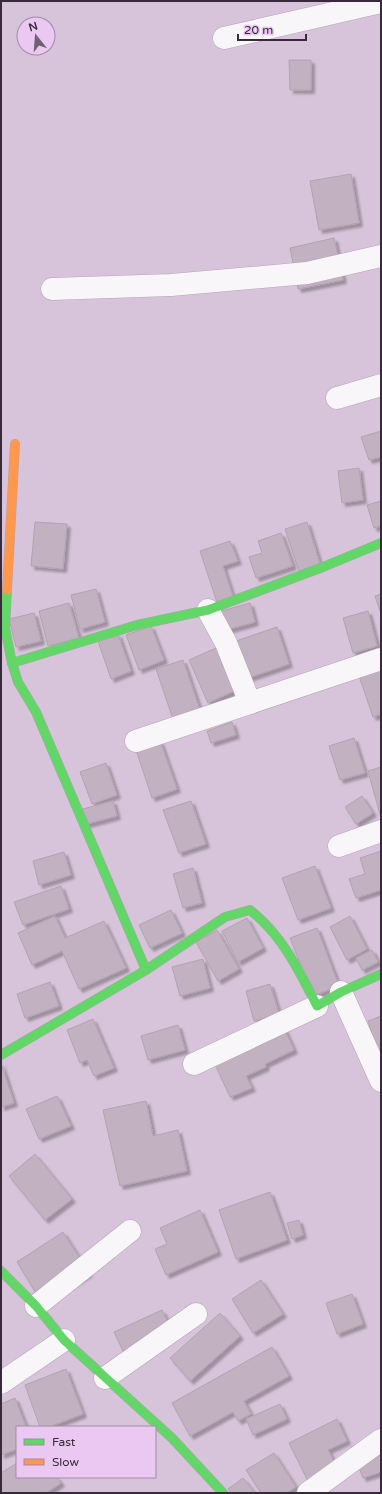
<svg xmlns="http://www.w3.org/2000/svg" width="382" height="1494" viewBox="0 0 382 1494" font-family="'Varela Round',sans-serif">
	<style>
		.building { fill: #c2b1c0; stroke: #b3a2b1; filter: url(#shadow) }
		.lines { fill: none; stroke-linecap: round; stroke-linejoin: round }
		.street-casing { stroke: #b2a4b5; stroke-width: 23 }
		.fast-casing { stroke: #b2a4b5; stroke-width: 10 }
		.slow-casing { stroke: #b2a4b5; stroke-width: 10 }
		.street { stroke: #f9f6f9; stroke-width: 22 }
		.fast { stroke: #63d668; stroke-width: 9 }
		.slow { stroke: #ff974d; stroke-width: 9 }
	</style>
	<defs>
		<filter id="shadow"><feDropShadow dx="3.5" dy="3.5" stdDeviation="1" flood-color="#0004"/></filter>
	</defs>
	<rect width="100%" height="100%" fill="#d7c4da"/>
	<g class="building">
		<path d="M 289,60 L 311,60 L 311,90 L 290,90 Z"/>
		<path d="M 351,174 L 359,223 L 319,230 L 310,181 Z"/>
		<path d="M 334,238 L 343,280 L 298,289 L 290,248 Z"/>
		<path d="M 381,431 L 381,457 L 369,460 L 361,437 Z"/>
		<path d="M 359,468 L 363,500 L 342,503 L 338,471 Z"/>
		<path d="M 381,501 L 381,526 L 374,528 L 367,505 Z"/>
		<path d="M 35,522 L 67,524 L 63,569 L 31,566 Z"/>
		<path d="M 307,522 L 320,564 L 299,571 L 285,529 Z"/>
		<path d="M 281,533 L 293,566 L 256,578 L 249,557 L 262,553 L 258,541 Z"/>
		<path d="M 230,541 L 238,561 L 223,566 L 233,597 L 217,602 L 200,551 Z"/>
		<path d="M 96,589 L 105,622 L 80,629 L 71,595 Z"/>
		<path d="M 381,594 L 381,614 L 375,596 Z"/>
		<path d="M 69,603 L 79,638 L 48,646 L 39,611 Z"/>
		<path d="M 250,603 L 255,622 L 223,631 L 218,612 Z"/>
		<path d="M 368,611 L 377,646 L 353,653 L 343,618 Z"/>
		<path d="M 34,613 L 41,641 L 16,647 L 9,619 Z"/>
		<path d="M 151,626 L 164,660 L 139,670 L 126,635 Z"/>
		<path d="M 277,627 L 289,664 L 242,680 L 230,643 Z"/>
		<path d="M 118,634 L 131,671 L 111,679 L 98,641 Z"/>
		<path d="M 225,644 L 243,687 L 208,703 L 189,660 Z"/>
		<path d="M 183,660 L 201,713 L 174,722 L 156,669 Z"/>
		<path d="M 381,662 L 381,714 L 373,717 L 357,670 Z"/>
		<path d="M 232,722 L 236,735 L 211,743 L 207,731 Z"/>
		<path d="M 354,738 L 365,773 L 340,780 L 329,746 Z"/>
		<path d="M 160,741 L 177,789 L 152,798 L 136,750 Z"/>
		<path d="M 106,763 L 117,795 L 92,804 L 80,772 Z"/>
		<path d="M 381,767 L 381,818 L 368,771 Z"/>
		<path d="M 362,796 L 373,813 L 356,824 L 345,807 Z"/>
		<path d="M 113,801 L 117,816 L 83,825 L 79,810 Z"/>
		<path d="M 191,801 L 206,844 L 179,853 L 163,810 Z"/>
		<path d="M 381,851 L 381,890 L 356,898 L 349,879 L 365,874 L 360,858 Z"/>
		<path d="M 64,852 L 71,875 L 39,885 L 33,861 Z"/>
		<path d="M 315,866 L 331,908 L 298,920 L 282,878 Z"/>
		<path d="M 193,868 L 202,903 L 183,908 L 173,874 Z"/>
		<path d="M 61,886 L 69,909 L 23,925 L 14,902 Z"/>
		<path d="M 171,910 L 182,933 L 150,948 L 139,925 Z"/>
		<path d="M 55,916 L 65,938 L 104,921 L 126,968 L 79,989 L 62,951 L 32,965 L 18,933 Z"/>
		<path d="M 350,916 L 367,949 L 347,960 L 330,927 Z"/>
		<path d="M 247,918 L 263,948 L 238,962 L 222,931 Z"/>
		<path d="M 317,928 L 339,986 L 313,996 L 290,938 Z"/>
		<path d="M 217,930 L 239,969 L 218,981 L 196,942 Z"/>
		<path d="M 372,950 L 378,962 L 362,970 L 356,958 Z"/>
		<path d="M 203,959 L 210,988 L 180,996 L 172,967 Z"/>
		<path d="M 50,982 L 59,1006 L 25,1018 L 17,994 Z"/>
		<path d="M 270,984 L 279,1014 L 254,1021 L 246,991 Z"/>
		<path d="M 381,1016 L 381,1060 L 368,1021 Z"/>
		<path d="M 93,1019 L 114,1068 L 94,1076 L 87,1060 L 80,1063 L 67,1030 Z"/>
		<path d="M 178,1025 L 185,1050 L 148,1060 L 141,1036 Z"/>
		<path d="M 284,1028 L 294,1050 L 265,1064 L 266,1067 L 246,1076 L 252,1088 L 230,1097 L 213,1060 Z"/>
		<path d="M 1,1063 L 14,1103 L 1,1107 Z"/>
		<path d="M 57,1096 L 71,1126 L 39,1139 L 26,1109 Z"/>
		<path d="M 146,1101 L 153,1136 L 178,1130 L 187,1171 L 120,1186 L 103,1110 Z"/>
		<path d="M 35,1154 L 72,1199 L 45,1220 L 9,1176 Z"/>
		<path d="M 270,1192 L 287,1240 L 236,1259 L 219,1210 Z"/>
		<path d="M 200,1210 L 218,1252 L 166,1275 L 155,1249 L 167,1244 L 160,1228 Z"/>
		<path d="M 299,1220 L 303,1235 L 292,1239 L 287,1223 Z"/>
		<path d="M 63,1232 L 89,1273 L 42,1303 L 17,1262 Z"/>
		<path d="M 261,1280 L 283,1314 L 253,1333 L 232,1299 Z"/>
		<path d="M 352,1294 L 363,1324 L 337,1334 L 326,1303 Z"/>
		<path d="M 162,1310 L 171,1329 L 123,1351 L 114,1332 Z"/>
		<path d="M 220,1313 L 240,1336 L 190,1381 L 170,1358 Z"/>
		<path d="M 272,1347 L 289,1376 L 244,1401 L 251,1414 L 238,1421 L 233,1412 L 190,1436 L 172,1403 Z"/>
		<path d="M 66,1369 L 83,1414 L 49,1427 L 40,1427 L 25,1385 Z"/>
		<path d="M 15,1398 L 26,1427 L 17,1427 L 17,1449 L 1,1455 L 1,1404 Z"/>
		<path d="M 280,1404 L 287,1419 L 253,1435 L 246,1419 Z"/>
		<path d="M 337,1419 L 347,1441 L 328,1450 L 337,1467 L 308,1481 L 289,1443 Z"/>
		<path d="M 381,1436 L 381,1472 L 363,1478 L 351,1447 Z"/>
		<path d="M 274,1453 L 296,1487 L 286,1493 L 261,1493 L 246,1470 Z"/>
		<path d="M 17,1463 L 17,1477 L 57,1477 L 61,1483 L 46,1493 L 1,1493 L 1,1473 Z"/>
		<path d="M 243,1478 L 255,1493 L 231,1493 L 228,1489 Z"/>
	</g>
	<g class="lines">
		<defs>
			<g id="street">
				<path d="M 224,38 L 381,2"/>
				<path d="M 52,289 L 171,285 L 307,273 L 381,256"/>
				<path d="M 337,398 L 381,385"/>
				<path d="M 208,610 L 226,643 L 250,703"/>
				<path d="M 136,741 L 381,659"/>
				<path d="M 339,846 L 381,831"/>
				<path d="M 341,992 L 381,1081"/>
				<path d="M 194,1064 L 317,1006"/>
				<path d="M 36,1306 L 130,1231"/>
				<path d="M 105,1378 L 196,1314"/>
				<path d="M 1,1383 L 64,1340"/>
				<path d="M 308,1493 L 381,1440"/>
			</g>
			<g id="fast">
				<path d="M 7,590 L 5,628 L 12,663 L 18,682 L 36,712 L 146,970"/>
				<path d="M 12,663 L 137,625 L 208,610 L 323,567 L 381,543"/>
				<path d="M 1,1055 L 146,970 L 225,917 L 250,910 C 282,935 299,970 317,1006 L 341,992 L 381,974"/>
				<path d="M 1,1271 L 36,1306 L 64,1340 L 172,1438 L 223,1493"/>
			</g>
			<path id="slow" d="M 7,590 L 15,444"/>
		</defs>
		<use href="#street" class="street-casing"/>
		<use href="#fast" class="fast-casing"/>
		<use href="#slow" class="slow-casing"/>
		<use href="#street" class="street"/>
		<use href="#fast" class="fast"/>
		<use href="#slow" class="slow"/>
	</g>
	<rect width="382" height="1494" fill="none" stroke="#382a3a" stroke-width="4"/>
	<rect x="16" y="1426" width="140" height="52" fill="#ebc8f1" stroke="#a389a8"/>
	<rect x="24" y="1439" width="20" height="6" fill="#63d668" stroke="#a389a8"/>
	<text x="52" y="1446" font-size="12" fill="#382a3a">Fast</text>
	<rect x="24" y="1459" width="20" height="6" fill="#ff974d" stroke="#a389a8"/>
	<text x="52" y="1466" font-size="12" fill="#382a3a">Slow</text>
	<g transform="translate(36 36) rotate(343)"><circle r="19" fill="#ebc8f1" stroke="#a389a8"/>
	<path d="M0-3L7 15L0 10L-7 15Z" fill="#706072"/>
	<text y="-6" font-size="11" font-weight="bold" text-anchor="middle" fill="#382a3a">N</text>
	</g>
	<path d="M238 34v6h68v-6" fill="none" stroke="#382a3a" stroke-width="2"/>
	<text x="244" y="34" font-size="12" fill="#382a3a" stroke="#ebc8f1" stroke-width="3" paint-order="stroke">20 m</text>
</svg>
